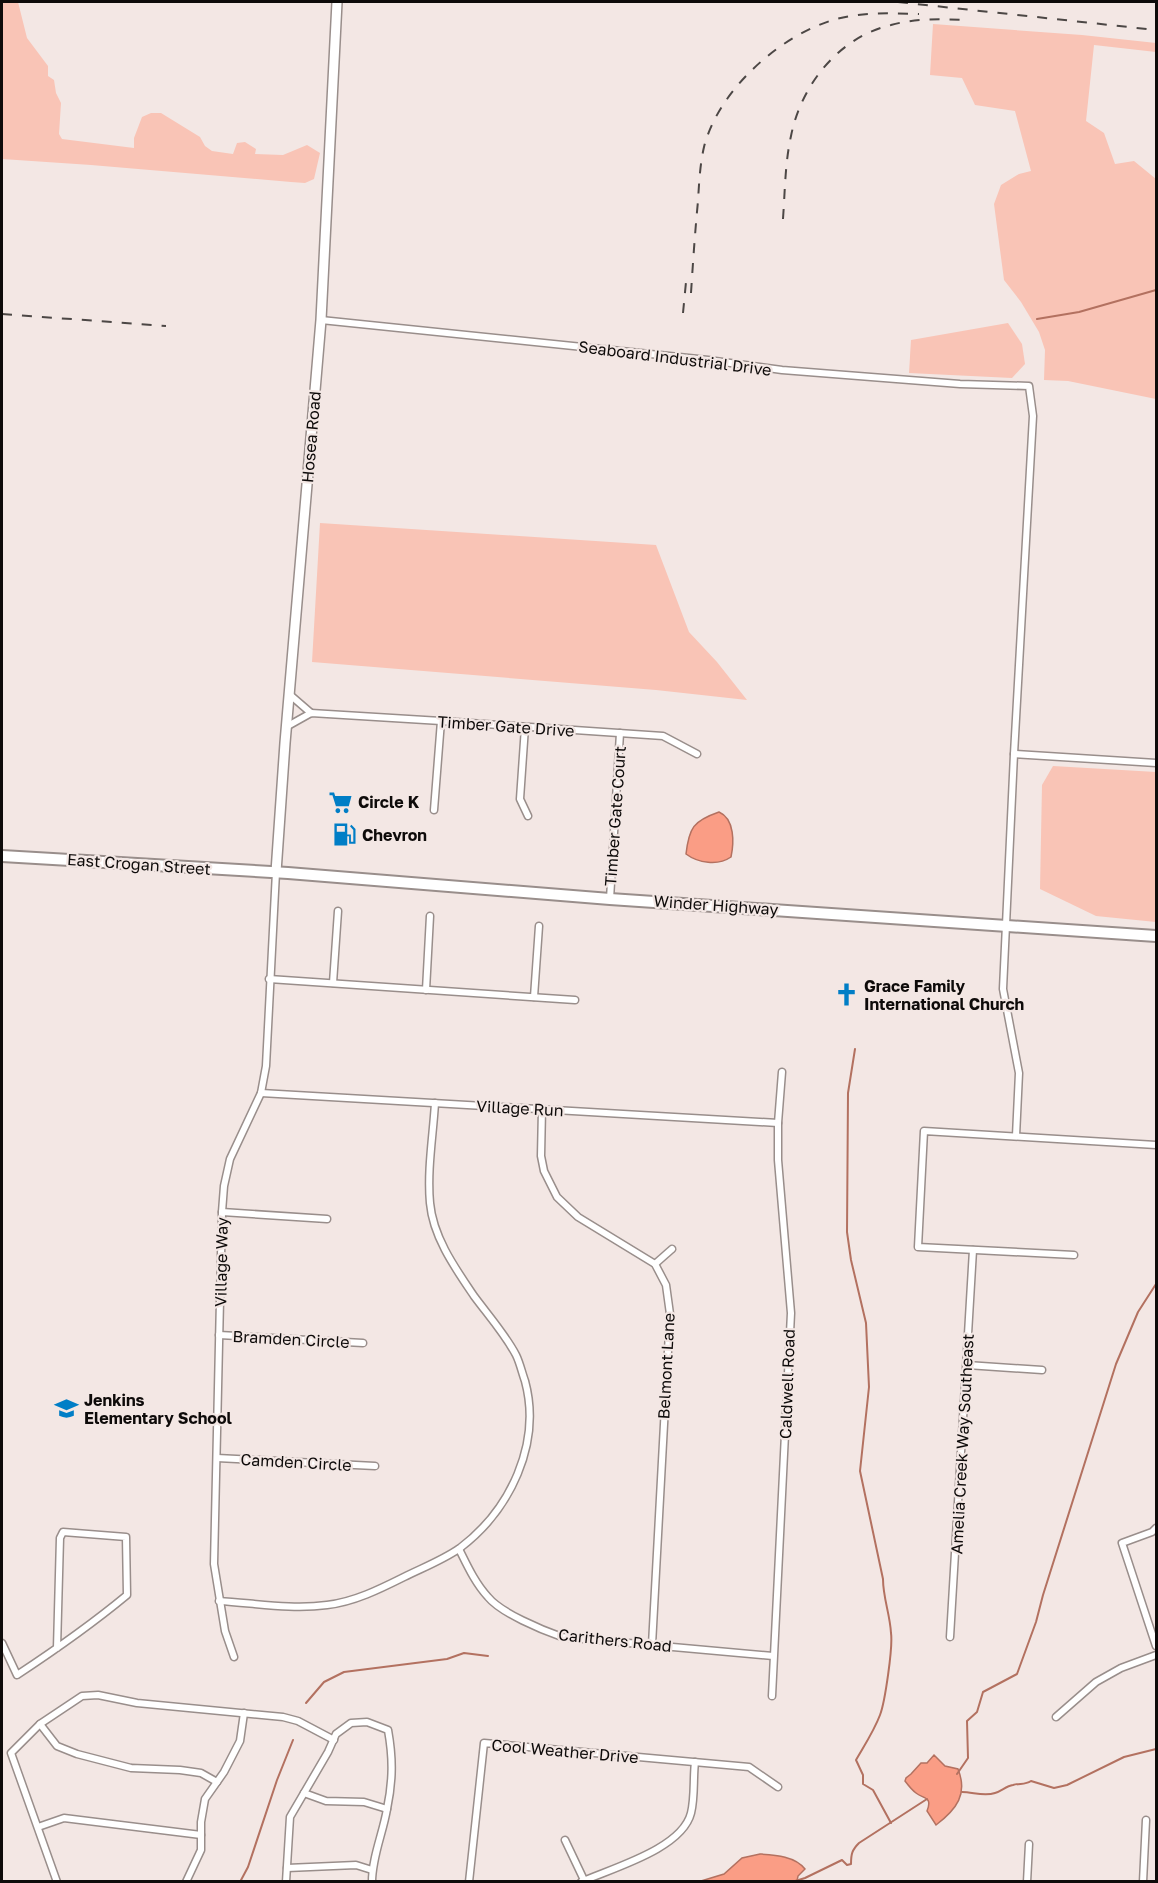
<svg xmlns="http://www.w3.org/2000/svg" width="1158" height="1883" viewBox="0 0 1158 1883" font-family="'Golos Text',sans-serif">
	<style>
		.green { fill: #f9c4b6 }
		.water { fill: #fa9d85; stroke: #b37160; stroke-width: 1.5 }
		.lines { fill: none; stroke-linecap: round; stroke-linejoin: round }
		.stream { stroke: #b37160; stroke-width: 2 }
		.street-casing { stroke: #998e8b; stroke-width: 9 }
		.secondary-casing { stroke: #998e8b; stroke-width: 12 }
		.primary-casing { stroke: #998e8b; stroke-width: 14 }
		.street { stroke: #fff; stroke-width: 6 }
		.secondary { stroke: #fff; stroke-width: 9 }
		.primary { stroke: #fff; stroke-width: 10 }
		.rail { stroke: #4c4745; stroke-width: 2; stroke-dasharray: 10 10; stroke-linecap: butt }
		.labels { text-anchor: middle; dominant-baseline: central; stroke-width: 4.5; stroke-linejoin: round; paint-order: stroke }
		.street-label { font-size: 16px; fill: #0e0b0a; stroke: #f3e7e4 }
		.poi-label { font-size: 16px; font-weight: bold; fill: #0e0b0a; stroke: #f3e7e4; text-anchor: start }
	</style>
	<rect width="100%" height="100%" fill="#f3e7e4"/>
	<g class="green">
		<path d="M 2,2 L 18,2 L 27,38 L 48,66 L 48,76 L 54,80 L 56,93 L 61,103 L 59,134 L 62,139 L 134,148 L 134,138 L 142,117 L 151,113 L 161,113 L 200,137 L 205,146 L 212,151 L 233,154 L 237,143 L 245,142 L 256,149 L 255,154 L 283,155 L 307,145 L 320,153 L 314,179 L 305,183 L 291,182 L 91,165 L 2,159 Z"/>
		<path d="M 933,24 L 1082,35 L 1156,43 L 1156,52 L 1094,45 L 1086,121 L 1104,133 L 1115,164 L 1134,161 L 1156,179 L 1156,399 L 1068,381 L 1044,380 L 1045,350 L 1039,332 L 1021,302 L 1004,280 L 994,204 L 1001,185 L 1019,174 L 1031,171 L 1015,111 L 975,105 L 962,78 L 930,75 Z"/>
		<path d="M 1008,323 L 1022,344 L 1025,364 L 1012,378 L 909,373 L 911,340 Z"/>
		<path d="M 320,523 L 656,545 L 689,632 L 717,662 L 747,700 L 656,690 L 312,662 Z"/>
		<path d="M 1053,766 L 1156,772 L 1156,922 L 1096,916 L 1040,889 L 1042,785 Z"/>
	</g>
	<g class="water">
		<path d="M 719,812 C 735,819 734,843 731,857 C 718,866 698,863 686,854 C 689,828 693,821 719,812 Z"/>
		<path d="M 934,1755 L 945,1766 L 958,1769 C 968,1794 957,1809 936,1825 L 927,1811 C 933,1796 923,1799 916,1793 C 912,1790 908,1785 905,1781 L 906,1778 L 911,1774 L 921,1763 L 927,1763 Z"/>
		<path d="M 760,1854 C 775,1855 795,1856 805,1869 L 798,1876 L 797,1881 L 701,1881 L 724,1874 L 742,1858 Z"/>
	</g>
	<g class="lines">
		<g class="stream">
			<path d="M 1037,319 L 1079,312 L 1156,290"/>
			<path d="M 855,1049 L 848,1093 L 847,1232 L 851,1260 L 866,1323 L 869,1387 L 860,1471 L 883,1579 C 883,1598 890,1614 891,1633 C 893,1647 885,1702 880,1715 C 874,1731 864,1746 856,1760 L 863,1775 L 863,1784 L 873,1790 L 891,1823"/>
			<path d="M 306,1703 L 324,1682 L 344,1672 L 447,1659 L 464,1653 L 488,1656"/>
			<path d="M 957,1774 L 968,1758 L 967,1721 L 977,1712 L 983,1692 L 1017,1674 L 1036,1622 L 1043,1595 L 1116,1364 L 1138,1312 L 1156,1284"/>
			<path d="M 962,1792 C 973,1792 984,1797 995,1793 C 1002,1791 1006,1786 1013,1785 C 1020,1783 1025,1785 1031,1781 L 1054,1788 L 1067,1785 L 1124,1757 L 1156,1749"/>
			<path d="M 240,1882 L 248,1867 L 277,1780 L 293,1740"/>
			<path d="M 792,1882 L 805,1878 L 842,1860 L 847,1865 L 851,1864 C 851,1854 852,1850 859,1843 L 927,1799"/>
		</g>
		<defs>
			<g id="street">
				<path d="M 321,320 L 708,360 L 782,370 L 960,384 L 1029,386 L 1033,416 L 1014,754 L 1003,989 L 1019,1073 L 1016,1136"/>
				<path d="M 289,694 L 311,713"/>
				<path d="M 286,727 L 311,713 L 441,721 L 663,736 L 697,754"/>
				<path d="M 525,727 L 520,799 L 528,816"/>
				<path d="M 1014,754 L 1156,763"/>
				<path d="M 434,810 L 441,721"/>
				<path d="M 610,899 L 620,733"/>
				<path d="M 269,979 L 575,1000"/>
				<path d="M 333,983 L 338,911"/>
				<path d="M 426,990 L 430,916"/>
				<path d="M 534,997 L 539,926"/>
				<path d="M 261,1093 L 778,1123"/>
				<path d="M 542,1109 L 541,1156 L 544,1171 L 557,1197 L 578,1217 L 655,1264 L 666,1285 L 670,1314 L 652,1645"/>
				<path d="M 222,1212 L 327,1219"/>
				<path d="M 1074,1255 L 918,1247 L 924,1131 L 1156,1145"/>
				<path d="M 655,1264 L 672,1249"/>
				<path d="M 219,1335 L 363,1343"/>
				<path d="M 967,1365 L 1042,1370"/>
				<path d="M 217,1458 L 375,1466"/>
				<path d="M 1156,1528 L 1152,1532 L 1122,1543 L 1156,1646"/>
				<path d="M 459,1549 C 467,1565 475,1583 488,1597 C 501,1613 542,1630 562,1637 L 773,1656"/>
				<path d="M 219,1601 C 254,1603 292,1610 327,1605 C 354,1602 380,1589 404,1577 C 422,1568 443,1560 460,1548 C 510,1510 542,1444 525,1381 C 522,1373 520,1363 516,1355 C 505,1334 488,1315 474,1296 C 455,1268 433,1237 430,1203 C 427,1170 433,1136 435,1103"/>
				<path d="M 950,1637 L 973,1250"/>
				<path d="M 2,1643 L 17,1675 C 55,1650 92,1624 127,1595 L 126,1537 L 63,1532 L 60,1538 L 57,1648"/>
				<path d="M 234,1657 L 225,1631 L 214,1564 L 222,1212 L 224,1186 L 230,1159 L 261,1093 L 266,1066 L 276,872"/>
				<path d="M 772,1696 L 791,1313 L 778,1160 L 778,1123 L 782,1072"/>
				<path d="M 1056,1717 L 1096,1682 L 1121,1668 L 1156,1655"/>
				<path d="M 40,1724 L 57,1746 L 77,1754 L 131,1768 L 180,1770 L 201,1773 L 217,1782"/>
				<path d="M 304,1793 L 326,1801 L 364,1802 L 387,1809"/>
				<path d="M 38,1827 L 64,1818 L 201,1835"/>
				<path d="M 565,1840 L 584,1880"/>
				<path d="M 287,1868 L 356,1865 L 372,1870"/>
				<path d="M 57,1882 L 11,1753 L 40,1724 L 82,1696 L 98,1695 L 137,1703 L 283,1717 L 298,1721 L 334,1740"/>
				<path d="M 186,1882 L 201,1850 L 201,1822 L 205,1799 L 224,1772 L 240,1741 L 244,1713"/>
				<path d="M 286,1882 L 290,1817 L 328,1752 L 336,1734 L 351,1723 L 367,1722 L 388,1730 C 393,1758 393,1780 387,1809 C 383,1833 372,1857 372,1882"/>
				<path d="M 469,1882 L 484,1743 L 749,1767 L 778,1787"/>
				<path d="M 581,1882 C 612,1868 682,1849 691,1813 C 695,1797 693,1778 695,1762"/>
				<path d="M 1027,1882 L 1029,1844"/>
				<path d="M 1143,1882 L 1146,1820"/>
			</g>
			<path id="secondary" d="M 276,872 L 285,743 L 321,320 L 337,2"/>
			<path id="primary" d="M 2,856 L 288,873 L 610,899 L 1156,936"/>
		</defs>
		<use href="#street" class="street-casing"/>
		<use href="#secondary" class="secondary-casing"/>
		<use href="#primary" class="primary-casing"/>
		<use href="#street" class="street"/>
		<use href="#secondary" class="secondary"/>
		<use href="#primary" class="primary"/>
		<g class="rail">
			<path d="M 898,2 L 1156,30"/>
			<path d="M 783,219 C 785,191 785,163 791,136 C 801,85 839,37 891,25 C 916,18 943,19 969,20"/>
			<path d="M 691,293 C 693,262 695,232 698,201 C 699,184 700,164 704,147 C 718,91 779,36 833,20 C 860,12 891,13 919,14"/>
			<path d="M 683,313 L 686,282"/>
			<path d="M 2,314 L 166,326"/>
		</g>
	</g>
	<defs>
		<symbol id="supermarket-bare" viewBox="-9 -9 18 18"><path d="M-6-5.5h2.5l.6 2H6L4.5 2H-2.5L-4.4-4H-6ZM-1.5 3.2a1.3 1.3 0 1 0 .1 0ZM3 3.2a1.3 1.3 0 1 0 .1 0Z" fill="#007ec6" stroke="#f3e7e4" stroke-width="2.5" paint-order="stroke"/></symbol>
		<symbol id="fuel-bare" viewBox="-9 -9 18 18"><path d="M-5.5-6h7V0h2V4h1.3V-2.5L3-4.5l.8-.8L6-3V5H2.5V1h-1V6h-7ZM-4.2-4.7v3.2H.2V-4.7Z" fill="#007ec6" stroke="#f3e7e4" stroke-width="2.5" paint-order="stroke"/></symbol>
		<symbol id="church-bare" viewBox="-9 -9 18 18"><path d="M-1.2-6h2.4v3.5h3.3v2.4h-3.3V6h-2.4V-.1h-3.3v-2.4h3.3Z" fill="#007ec6" stroke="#f3e7e4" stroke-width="2.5" paint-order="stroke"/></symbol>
		<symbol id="school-bare" viewBox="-9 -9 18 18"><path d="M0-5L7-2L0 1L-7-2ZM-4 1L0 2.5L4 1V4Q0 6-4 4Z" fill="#007ec6" stroke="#f3e7e4" stroke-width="2.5" paint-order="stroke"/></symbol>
	</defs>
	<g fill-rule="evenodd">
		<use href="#supermarket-bare" x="324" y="786" width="33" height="33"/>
		<use href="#fuel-bare" x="328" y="818" width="33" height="33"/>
		<use href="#church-bare" x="830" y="978" width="33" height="33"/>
		<use href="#school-bare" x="50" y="1392" width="33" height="33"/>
	</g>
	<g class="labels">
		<g class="street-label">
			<text transform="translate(675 358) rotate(7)">Seaboard Industrial Drive</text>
			<text transform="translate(311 437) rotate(-85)">Hosea Road</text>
			<text transform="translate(506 726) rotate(4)">Timber Gate Drive</text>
			<text transform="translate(615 816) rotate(-86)">Timber Gate Court</text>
			<text transform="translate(139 864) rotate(4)">East Crogan Street</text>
			<text transform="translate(716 905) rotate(4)">Winder Highway</text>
			<text transform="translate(520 1108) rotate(3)">Village Run</text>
			<text transform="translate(221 1262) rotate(-89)">Village Way</text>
			<text transform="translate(291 1339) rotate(3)">Bramden Circle</text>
			<text transform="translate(666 1366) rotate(-87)">Belmont Lane</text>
			<text transform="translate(787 1384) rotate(-88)">Caldwell Road</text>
			<text transform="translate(962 1444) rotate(-87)">Amelia Creek Way Southeast</text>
			<text transform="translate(296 1462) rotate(3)">Camden Circle</text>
			<text transform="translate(615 1640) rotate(6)">Carithers Road</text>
			<text transform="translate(565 1751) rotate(5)">Cool Weather Drive</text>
		</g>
		<g class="poi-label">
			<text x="358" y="802">Circle K</text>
			<text x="362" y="835">Chevron</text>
			<text x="864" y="986">Grace Family<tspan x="864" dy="18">International Church</tspan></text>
			<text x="84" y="1400">Jenkins<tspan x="84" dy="18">Elementary School</tspan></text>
		</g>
	</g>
	<rect width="1158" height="1883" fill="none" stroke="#0e0b0a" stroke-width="6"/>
</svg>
